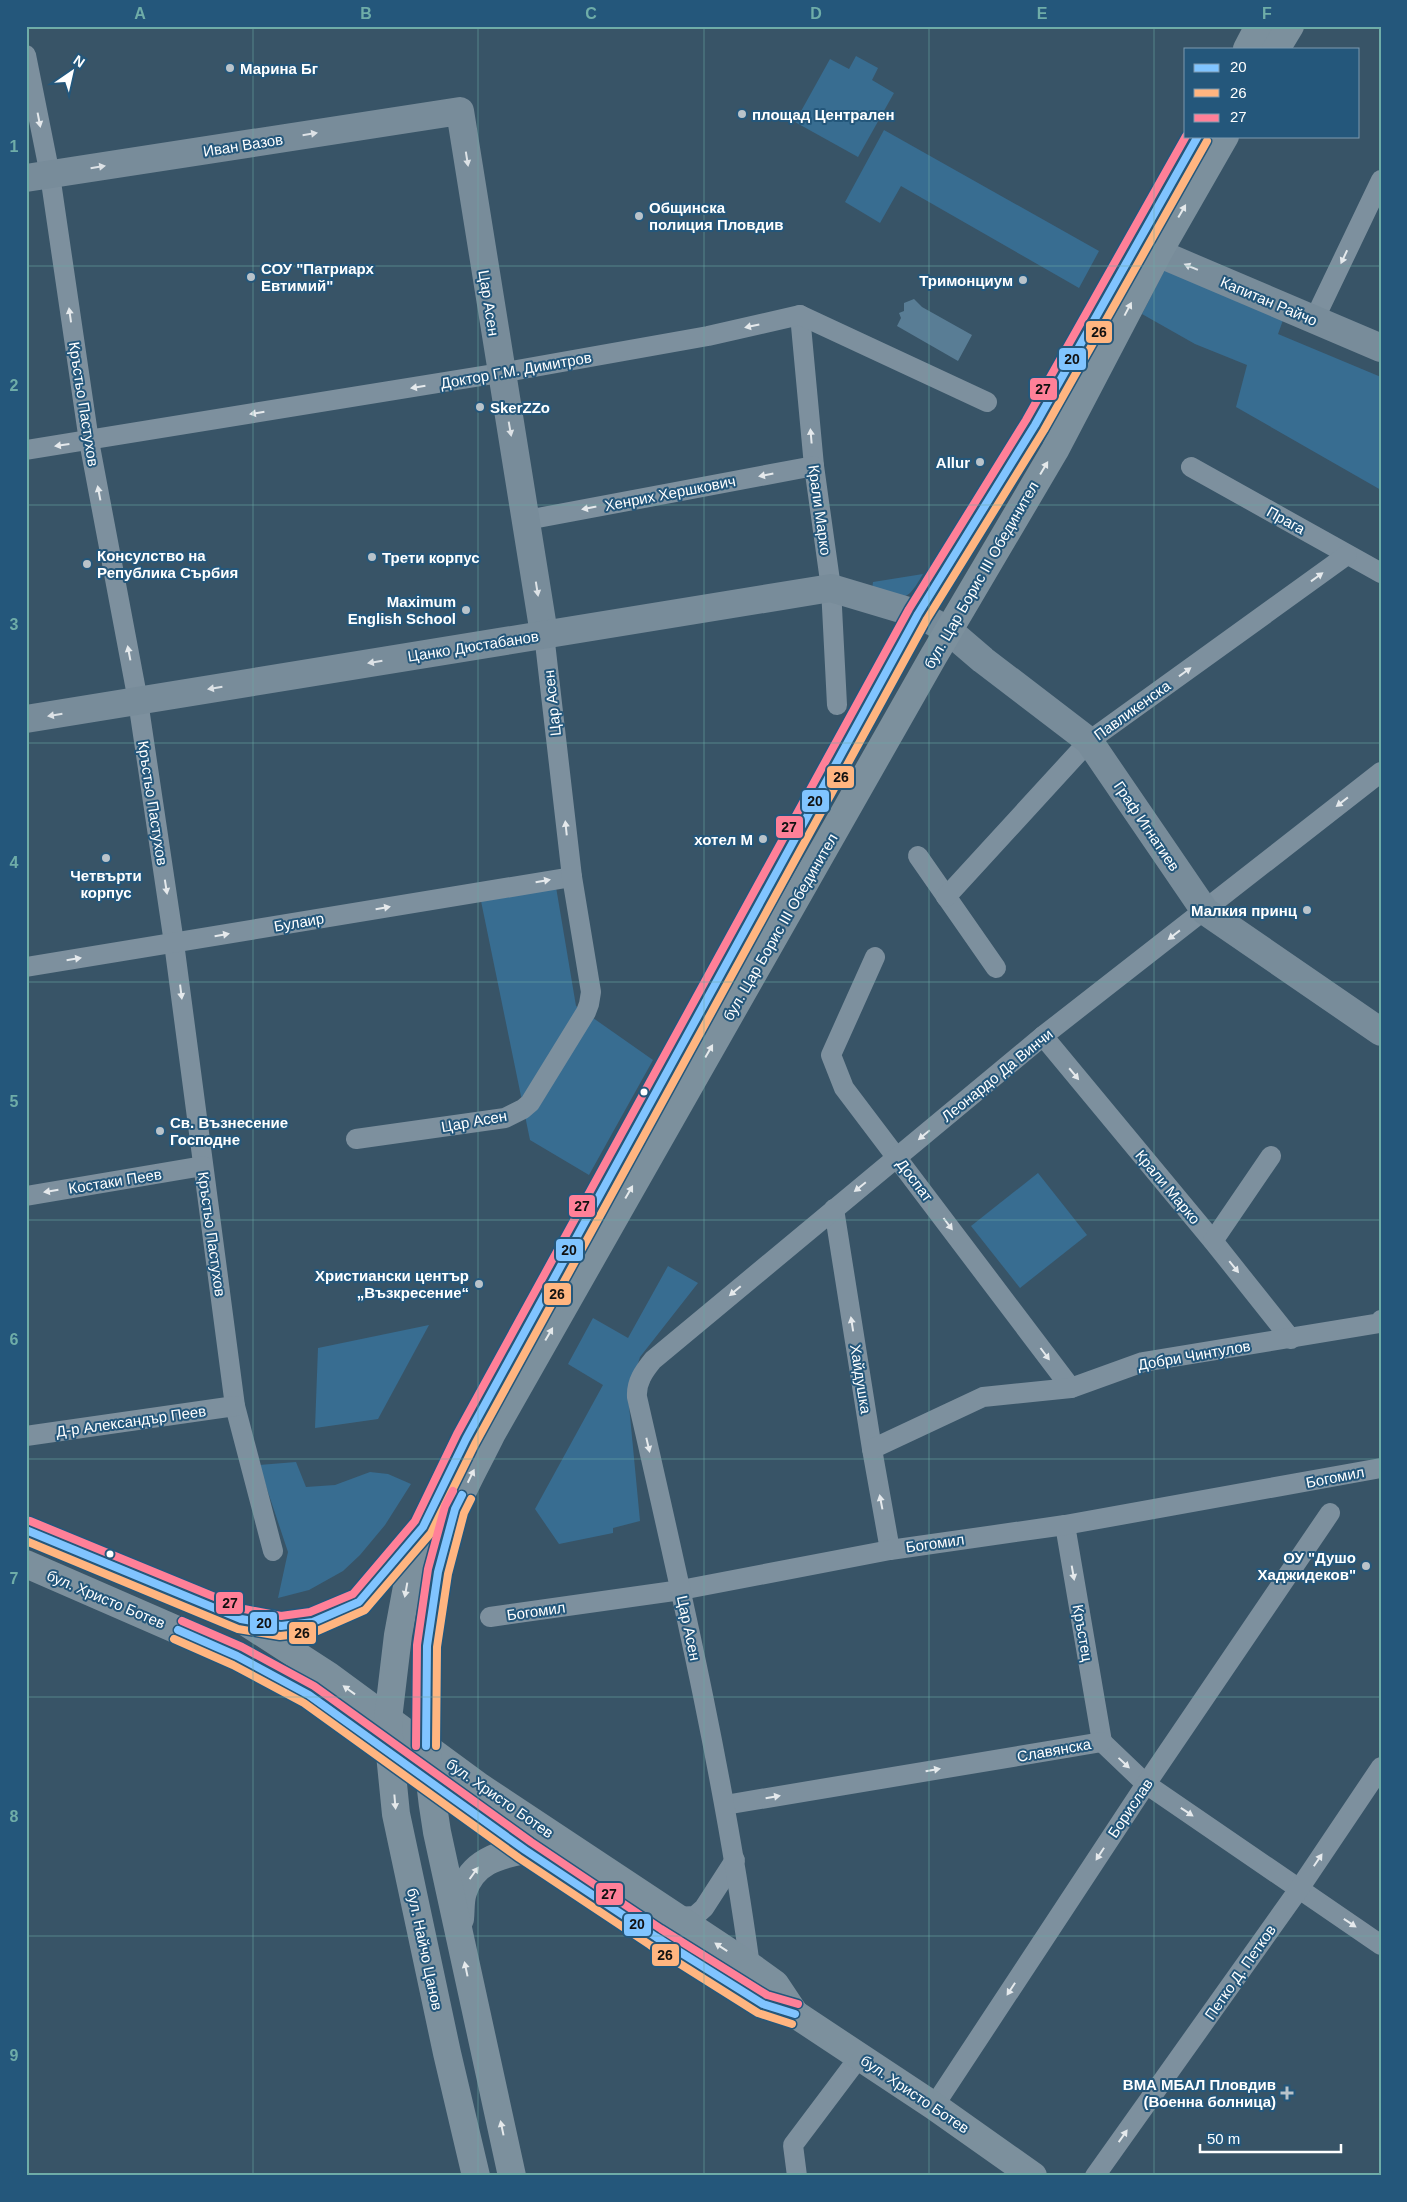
<svg xmlns="http://www.w3.org/2000/svg" width="1407" height="2202" viewBox="0 0 1407 2202" font-family="Helvetica,sans-serif">
	<style>
		.green { fill: #386d91 }
		.water { fill: #597d95 }
		.lines { fill: none; stroke-linecap: round; stroke-linejoin: round }
		.street { stroke: #7d909e; stroke-width: 20 }
		.secondary { stroke: #788c9a; stroke-width: 28 }
		.primary { stroke: #7c909d; stroke-width: 28 }
		.bus-1-casing { stroke: #24577b; stroke-width: 11 }
		.bus-2-casing { stroke: #24577b; stroke-width: 11 }
		.bus-3-casing { stroke: #24577b; stroke-width: 11 }
		.bus-1 { stroke: #80c4ff; stroke-width: 8 }
		.bus-2 { stroke: #ffb580; stroke-width: 8 }
		.bus-3 { stroke: #ff8098; stroke-width: 8 }
		.oneway { fill: #e5e9ec }
		.oneway2 { fill: #dde2e6 }
		.oneway3 { fill: #e5e9eb }
		.grid { fill: none; stroke: #6fada8; stroke-width: 1; stroke-opacity: 0.55 }
		.poi-dot { fill: #b9c3ca; stroke: #24577b; stroke-width: 2 }
		.bus-dot { fill: #fff; stroke: #24577b; stroke-width: 2 }
		.labels { text-anchor: middle; dominant-baseline: central; stroke-width: 4; stroke-linejoin: round; paint-order: stroke }
		.poi-label { font-size: 15px; font-weight: bold; fill: #fff; stroke: #24577b; text-anchor: start }
		.street-label { font-size: 15px; fill: #fff; stroke: #24577b }
		.line-badge { stroke: #24577b; stroke-width: 2 }
		.pale-badge-label { font-size: 14px; text-anchor: middle; font-weight: bold; fill: #111 }
		.neatline { fill: none; stroke: #6fada8; stroke-width: 2 }
		.grid-label { font-size: 16px; text-anchor: middle; font-weight: bold; fill: #6fada8 }
	</style>
	<rect width="100%" height="100%" fill="#385467"/>
	<g class="green">
		<path d="M 856,56 L 878,68 L 872,80 L 894,93 L 858,157 L 795,122 L 830,59 L 849,69 Z"/>
		<path d="M 884,130 L 1099,251 L 1079,288 L 901,186 L 880,223 L 845,202 Z"/>
		<path d="M 1165,269 L 1283,320 L 1278,334 L 1381,377 L 1381,490 L 1236,407 L 1247,365 L 1195,344 L 1142,314 Z"/>
		<path d="M 923,574 C 905,605 905,598 872,590 L 873,582 Z"/>
		<path d="M 556,887 L 576,1006 L 653,1060 L 589,1175 L 530,1140 L 481,901 Z"/>
		<path d="M 1038,1173 L 1087,1235 L 1020,1288 L 971,1226 Z"/>
		<path d="M 668,1266 L 698,1283 L 640,1357 L 628,1395 L 640,1521 L 613,1528 L 613,1533 L 559,1544 L 535,1509 L 603,1385 L 568,1364 L 593,1318 L 628,1338 Z"/>
		<path d="M 429,1325 L 378,1419 L 315,1428 L 318,1348 Z"/>
		<path d="M 296,1462 L 306,1487 L 335,1485 L 370,1472 L 388,1474 L 411,1484 L 385,1525 L 360,1555 L 343,1571 L 309,1590 L 278,1598 L 288,1552 L 259,1465 Z"/>
	</g>
	<path class="water" d="M 914,299 L 922,307 L 972,335 L 958,361 L 897,326 L 901,318 L 899,313 L 904,311 L 904,303 Z"/>
	<g class="lines">
		<g class="street">
			<path d="M 26,55 L 50,175 L 89,441 L 138,701 L 174,943 L 235,1406 L 273,1551"/>
			<path d="M 800,315 L 814,466 L 831,588 L 837,705"/>
			<path d="M 1314,320 L 1381,180"/>
			<path d="M 26,450 L 500,373 L 708,336 L 800,315 L 987,402"/>
			<path d="M 1191,467 L 1381,573"/>
			<path d="M 527,520 L 814,466"/>
			<path d="M 918,856 L 996,968"/>
			<path d="M 946,897 L 1089,741 L 1347,555"/>
			<path d="M 875,957 L 831,1055 L 844,1088 L 1071,1388"/>
			<path d="M 26,967 L 572,877"/>
			<path d="M 1043,1036 L 1213,1241 L 1291,1339"/>
			<path d="M 356,1139 L 505,1118 L 523,1109 L 530,1103 L 586,1012 L 589,1004 L 591,992 L 572,877 L 544,634"/>
			<path d="M 26,1196 L 203,1166"/>
			<path d="M 834,1209 L 872,1449 L 890,1550"/>
			<path d="M 1213,1241 L 1271,1156"/>
			<path d="M 26,1436 L 235,1406"/>
			<path d="M 872,1449 L 983,1397 L 1071,1388 L 1143,1362 L 1380,1323 L 1381,1320"/>
			<path d="M 1065,1525 L 1102,1742"/>
			<path d="M 490,1617 L 681,1590 L 890,1550 L 1065,1525 L 1381,1468"/>
			<path d="M 1102,1742 L 1146,1784 L 1381,1945"/>
			<path d="M 725,1805 L 1102,1742"/>
			<path d="M 675,1917 L 695,1916 L 704,1908 L 735,1860"/>
			<path d="M 750,1966 C 724,1774 680,1586 637,1397 C 636,1382 644,1371 653,1360 L 1043,1036 L 1381,772"/>
			<path d="M 934,2106 L 1146,1784 L 1330,1513"/>
			<path d="M 797,2176 L 793,2145 L 860,2056"/>
			<path d="M 1095,2176 L 1299,1889 L 1381,1767"/>
		</g>
		<g class="secondary">
			<path d="M 26,178 L 460,111 C 487,286 516,460 544,634"/>
			<path d="M 1158,253 L 1381,348"/>
			<path d="M 26,719 L 831,588 L 918,614 L 948,630 L 983,660 L 1089,741 L 1205,911 L 1381,1032"/>
		</g>
		<g class="primary">
			<path d="M 1247,49 L 1259,26"/>
			<path d="M 1276,49 L 1290,26"/>
			<path d="M 26,1530 L 241,1619 L 329,1676 L 480,1787 L 750,1966 L 775,1984 L 795,2014"/>
			<path d="M 26,1564 L 237,1656 L 309,1695 L 525,1850 L 656,1937 L 763,2004 L 795,2014 L 934,2106 L 1033,2176"/>
			<path d="M 250,1621 L 281,1626 L 313,1622 L 359,1602 L 416,1535"/>
			<path d="M 460,1919 C 461,1911 460,1900 463,1892 C 472,1862 498,1855 525,1850"/>
			<path d="M 476,2176 L 447,2053 L 396,1814 L 390,1754 L 388,1719 L 398,1635 L 411,1565 L 423,1527 L 466,1439 L 640,1122 L 813,803 L 918,614 L 1035,425 L 1198,136"/>
			<path d="M 512,2176 L 437,1832 C 421,1737 420,1639 445,1545 C 449,1533 451,1520 455,1509 C 465,1483 480,1458 492,1433 L 933,657 L 1055,450 L 1158,253 L 1225,136"/>
		</g>
		<defs>
			<g id="bus-1">
				<path d="M 26,1530 L 241,1619 L 281,1626 L 313,1622 L 359,1602 L 423,1527 L 466,1439 L 918,614 L 1035,425 L 1198,136"/>
				<path d="M 178,1630 L 237,1656 L 309,1695 L 525,1850 L 656,1937 L 763,2004 L 795,2014"/>
				<path d="M 426,1746 L 427,1646 L 438,1572 L 455,1509 L 462,1495"/>
			</g>
			<g id="bus-2">
				<path d="M 26,1541 L 238,1629 L 280,1636 L 315,1632 L 365,1610 L 431,1533 L 475,1444 L 927,619 L 1044,430 L 1207,141"/>
				<path d="M 174,1639 L 233,1665 L 304,1703 L 519,1858 L 650,1945 L 758,2013 L 792,2024"/>
				<path d="M 436,1746 L 437,1647 L 448,1574 L 464,1513 L 471,1499"/>
			</g>
			<g id="bus-3">
				<path d="M 30,1521 L 244,1609 L 281,1616 L 310,1612 L 353,1594 L 415,1521 L 457,1434 L 909,609 L 1026,420 L 1186,136"/>
				<path d="M 182,1621 L 242,1647 L 314,1686 L 531,1842 L 661,1929 L 767,1995 L 798,2004"/>
				<path d="M 416,1746 L 417,1645 L 428,1569 L 445,1506 L 453,1491"/>
			</g>
		</defs>
		<use href="#bus-1" class="bus-1-casing"/>
		<use href="#bus-2" class="bus-2-casing"/>
		<use href="#bus-3" class="bus-3-casing"/>
		<use href="#bus-1" class="bus-1"/>
		<use href="#bus-2" class="bus-2"/>
		<use href="#bus-3" class="bus-3"/>
	</g>
	<defs><path id="oneway-solid" d="M-6-.8H1V-3.2L6.5 0L1 3.2V.8H-6Z" transform="scale(1.25)"/></defs>
	<g class="oneway">
		<use href="#oneway-solid" transform="translate(39 120) rotate(79)"/>
		<use href="#oneway-solid" transform="translate(1344 257) rotate(115)"/>
		<use href="#oneway-solid" transform="translate(70 315) rotate(-98)"/>
		<use href="#oneway-solid" transform="translate(752 326) rotate(168)"/>
		<use href="#oneway-solid" transform="translate(418 387) rotate(171)"/>
		<use href="#oneway-solid" transform="translate(257 413) rotate(171)"/>
		<use href="#oneway-solid" transform="translate(811 436) rotate(-95)"/>
		<use href="#oneway-solid" transform="translate(62 445) rotate(172)"/>
		<use href="#oneway-solid" transform="translate(766 475) rotate(169)"/>
		<use href="#oneway-solid" transform="translate(99 493) rotate(-101)"/>
		<use href="#oneway-solid" transform="translate(589 508) rotate(169)"/>
		<use href="#oneway-solid" transform="translate(1317 577) rotate(-36)"/>
		<use href="#oneway-solid" transform="translate(129 653) rotate(-101)"/>
		<use href="#oneway-solid" transform="translate(1185 672) rotate(-36)"/>
		<use href="#oneway-solid" transform="translate(1342 802) rotate(142)"/>
		<use href="#oneway-solid" transform="translate(566 828) rotate(-96)"/>
		<use href="#oneway-solid" transform="translate(543 881) rotate(-10)"/>
		<use href="#oneway-solid" transform="translate(166 887) rotate(81)"/>
		<use href="#oneway-solid" transform="translate(383 908) rotate(-10)"/>
		<use href="#oneway-solid" transform="translate(222 935) rotate(-10)"/>
		<use href="#oneway-solid" transform="translate(1174 935) rotate(142)"/>
		<use href="#oneway-solid" transform="translate(74 959) rotate(-9)"/>
		<use href="#oneway-solid" transform="translate(181 992) rotate(83)"/>
		<use href="#oneway-solid" transform="translate(1074 1074) rotate(50)"/>
		<use href="#oneway-solid" transform="translate(924 1135) rotate(140)"/>
		<use href="#oneway-solid" transform="translate(860 1187) rotate(141)"/>
		<use href="#oneway-solid" transform="translate(51 1191) rotate(171)"/>
		<use href="#oneway-solid" transform="translate(948 1224) rotate(53)"/>
		<use href="#oneway-solid" transform="translate(1234 1267) rotate(51)"/>
		<use href="#oneway-solid" transform="translate(735 1291) rotate(140)"/>
		<use href="#oneway-solid" transform="translate(852 1324) rotate(-99)"/>
		<use href="#oneway-solid" transform="translate(1045 1354) rotate(53)"/>
		<use href="#oneway-solid" transform="translate(648 1445) rotate(77)"/>
		<use href="#oneway-solid" transform="translate(881 1502) rotate(-101)"/>
		<use href="#oneway-solid" transform="translate(1073 1573) rotate(80)"/>
		<use href="#oneway-solid" transform="translate(1124 1763) rotate(43)"/>
		<use href="#oneway-solid" transform="translate(933 1770) rotate(-10)"/>
		<use href="#oneway-solid" transform="translate(773 1797) rotate(-10)"/>
		<use href="#oneway-solid" transform="translate(1187 1812) rotate(34)"/>
		<use href="#oneway-solid" transform="translate(1100 1854) rotate(123)"/>
		<use href="#oneway-solid" transform="translate(1318 1860) rotate(-56)"/>
		<use href="#oneway-solid" transform="translate(1350 1923) rotate(34)"/>
		<use href="#oneway-solid" transform="translate(1011 1989) rotate(123)"/>
		<use href="#oneway-solid" transform="translate(1123 2136) rotate(-55)"/>
	</g>
	<g class="oneway2">
		<use href="#oneway-solid" transform="translate(310 134) rotate(-9)"/>
		<use href="#oneway-solid" transform="translate(467 159) rotate(81)"/>
		<use href="#oneway-solid" transform="translate(98 167) rotate(-9)"/>
		<use href="#oneway-solid" transform="translate(1191 267) rotate(-157)"/>
		<use href="#oneway-solid" transform="translate(510 429) rotate(80)"/>
		<use href="#oneway-solid" transform="translate(537 589) rotate(81)"/>
		<use href="#oneway-solid" transform="translate(375 662) rotate(171)"/>
		<use href="#oneway-solid" transform="translate(215 688) rotate(171)"/>
		<use href="#oneway-solid" transform="translate(55 715) rotate(171)"/>
	</g>
	<g class="oneway3">
		<use href="#oneway-solid" transform="translate(1182 211) rotate(-60)"/>
		<use href="#oneway-solid" transform="translate(1128 309) rotate(-62)"/>
		<use href="#oneway-solid" transform="translate(1044 468) rotate(-59)"/>
		<use href="#oneway-solid" transform="translate(709 1051) rotate(-60)"/>
		<use href="#oneway-solid" transform="translate(629 1192) rotate(-60)"/>
		<use href="#oneway-solid" transform="translate(549 1334) rotate(-60)"/>
		<use href="#oneway-solid" transform="translate(471 1476) rotate(-64)"/>
		<use href="#oneway-solid" transform="translate(406 1590) rotate(100)"/>
		<use href="#oneway-solid" transform="translate(349 1690) rotate(-144)"/>
		<use href="#oneway-solid" transform="translate(395 1802) rotate(85)"/>
		<use href="#oneway-solid" transform="translate(474 1873) rotate(-54)"/>
		<use href="#oneway-solid" transform="translate(721 1947) rotate(-147)"/>
		<use href="#oneway-solid" transform="translate(466 1969) rotate(-102)"/>
		<use href="#oneway-solid" transform="translate(502 2128) rotate(-102)"/>
	</g>
	<path class="grid" d="M 253,26 L 253,2176M 478,26 L 478,2176M 704,26 L 704,2176M 929,26 L 929,2176M 1154,26 L 1154,2176M 26,266 L 1381,266M 26,505 L 1381,505M 26,743 L 1381,743M 26,982 L 1381,982M 26,1220 L 1381,1220M 26,1459 L 1381,1459M 26,1697 L 1381,1697M 26,1936 L 1381,1936"/>
	<g class="poi-dot">
		<circle cx="230" cy="68" r="5"/>
		<circle cx="742" cy="114" r="5"/>
		<circle cx="639" cy="216" r="5"/>
		<circle cx="251" cy="277" r="5"/>
		<circle cx="1023" cy="280" r="5"/>
		<circle cx="480" cy="407" r="5"/>
		<circle cx="980" cy="462" r="5"/>
		<circle cx="372" cy="557" r="5"/>
		<circle cx="87" cy="564" r="5"/>
		<circle cx="466" cy="610" r="5"/>
		<circle cx="763" cy="839" r="5"/>
		<circle cx="106" cy="858" r="5"/>
		<circle cx="1307" cy="910" r="5"/>
		<circle cx="160" cy="1131" r="5"/>
		<circle cx="479" cy="1284" r="5"/>
		<circle cx="1366" cy="1566" r="5"/>
		<path d="M1284.5 2085.5h5v5h5v5h-5v5h-5v-5h-5v-5h5z"/>
	</g>
	<g class="bus-dot">
		<circle cx="644" cy="1092" r="4.5"/>
		<circle cx="110" cy="1554" r="4.5"/>
	</g>
	<g class="labels">
		<g class="poi-label">
			<text x="240" y="68">Марина Бг</text>
			<text x="752" y="114">площад Централен</text>
			<text x="649" y="207">Общинска<tspan x="649" dy="17">полиция Пловдив</tspan></text>
			<text x="261" y="268">СОУ "Патриарх<tspan x="261" dy="17">Евтимий"</tspan></text>
			<text x="1013" y="280" text-anchor="end">Тримонциум</text>
			<text x="490" y="407">SkerZZo</text>
			<text x="970" y="462" text-anchor="end">Allur</text>
			<text x="97" y="555">Консулство на<tspan x="97" dy="17">Република Сърбия</tspan></text>
			<text x="382" y="557">Трети корпус</text>
			<text x="456" y="601" text-anchor="end">Maximum<tspan x="456" dy="17">English School</tspan></text>
			<text x="753" y="839" text-anchor="end">хотел М</text>
			<text x="106" y="875" text-anchor="middle">Четвърти<tspan x="106" dy="17">корпус</tspan></text>
			<text x="1297" y="910" text-anchor="end">Малкия принц</text>
			<text x="170" y="1122">Св. Възнесение<tspan x="170" dy="17">Господне</tspan></text>
			<text x="469" y="1275" text-anchor="end">Христиански център<tspan x="469" dy="17">„Възкресение“</tspan></text>
			<text x="1356" y="1557" text-anchor="end">ОУ "Душо<tspan x="1356" dy="17">Хаджидеков"</tspan></text>
			<text x="1276" y="2084" text-anchor="end">ВМА МБАЛ Пловдив<tspan x="1276" dy="17">(Военна болница)</tspan></text>
		</g>
		<g class="street-label">
			<text transform="translate(243 145) rotate(-9)">Иван Вазов</text>
			<text transform="translate(1269 301) rotate(23)">Капитан Райчо</text>
			<text transform="translate(489 303) rotate(81)">Цар Асен</text>
			<text transform="translate(516 370) rotate(-10)">Доктор Г.М. Димитров</text>
			<text transform="translate(84 404) rotate(81)">Кръстьо Пастухов</text>
			<text transform="translate(670 493) rotate(-11)">Хенрих Хершкович</text>
			<text transform="translate(820 510) rotate(82)">Крали Марко</text>
			<text transform="translate(1286 520) rotate(29)">Прага</text>
			<text transform="translate(981 575) rotate(-60)">бул. Цар Борис III Обединител</text>
			<text transform="translate(473 646) rotate(-9)">Цанко Дюстабанов</text>
			<text transform="translate(552 703) rotate(-96)">Цар Асен</text>
			<text transform="translate(1132 710) rotate(-36)">Павликенска</text>
			<text transform="translate(153 803) rotate(81)">Кръстьо Пастухов</text>
			<text transform="translate(1147 826) rotate(56)">Граф Игнатиев</text>
			<text transform="translate(299 922) rotate(-10)">Булаир</text>
			<text transform="translate(780 927) rotate(-60)">бул. Цар Борис III Обединител</text>
			<text transform="translate(997 1075) rotate(-39)">Леонардо Да Винчи</text>
			<text transform="translate(474 1121) rotate(-10)">Цар Асен</text>
			<text transform="translate(915 1180) rotate(53)">Доспат</text>
			<text transform="translate(115 1181) rotate(-9)">Костаки Пеев</text>
			<text transform="translate(1168 1187) rotate(50)">Крали Марко</text>
			<text transform="translate(212 1234) rotate(82)">Кръстьо Пастухов</text>
			<text transform="translate(1194 1355) rotate(-10)">Добри Чинтулов</text>
			<text transform="translate(861 1379) rotate(81)">Хайдушка</text>
			<text transform="translate(131 1421) rotate(-8)">Д-р Александър Пеев</text>
			<text transform="translate(1335 1477) rotate(-11)">Богомил</text>
			<text transform="translate(935 1543) rotate(-8)">Богомил</text>
			<text transform="translate(106 1599) rotate(23)">бул. Христо Ботев</text>
			<text transform="translate(536 1611) rotate(-8)">Богомил</text>
			<text transform="translate(689 1628) rotate(78)">Цар Асен</text>
			<text transform="translate(1083 1633) rotate(80)">Кръстец</text>
			<text transform="translate(1054 1750) rotate(-10)">Славянска</text>
			<text transform="translate(500 1798) rotate(35)">бул. Христо Ботев</text>
			<text transform="translate(1130 1808) rotate(-56)">Борислав</text>
			<text transform="translate(425 1949) rotate(78)">бул. Найчо Цанов</text>
			<text transform="translate(1240 1972) rotate(-55)">Петко Д. Петков</text>
			<text transform="translate(915 2094) rotate(34)">бул. Христо Ботев</text>
		</g>
	</g>
	<g class="line-badge">
		<rect x="1085" y="320" width="28" height="24" rx="5" fill="#ffb580"/>
		<rect x="1058" y="347" width="29" height="24" rx="5" fill="#80c4ff"/>
		<rect x="1029" y="377" width="29" height="24" rx="5" fill="#ff8098"/>
		<rect x="826" y="765" width="29" height="24" rx="5" fill="#ffb580"/>
		<rect x="801" y="789" width="29" height="24" rx="5" fill="#80c4ff"/>
		<rect x="775" y="815" width="29" height="24" rx="5" fill="#ff8098"/>
		<rect x="568" y="1194" width="28" height="24" rx="5" fill="#ff8098"/>
		<rect x="555" y="1238" width="29" height="24" rx="5" fill="#80c4ff"/>
		<rect x="543" y="1282" width="29" height="24" rx="5" fill="#ffb580"/>
		<rect x="215" y="1591" width="29" height="24" rx="5" fill="#ff8098"/>
		<rect x="249" y="1611" width="29" height="24" rx="5" fill="#80c4ff"/>
		<rect x="288" y="1621" width="29" height="24" rx="5" fill="#ffb580"/>
		<rect x="595" y="1882" width="29" height="24" rx="5" fill="#ff8098"/>
		<rect x="623" y="1913" width="29" height="24" rx="5" fill="#80c4ff"/>
		<rect x="651" y="1943" width="29" height="24" rx="5" fill="#ffb580"/>
	</g>
	<g class="pale-badge-label">
		<text x="1099" y="337">26</text>
		<text x="1072" y="364">20</text>
		<text x="1043" y="394">27</text>
		<text x="841" y="782">26</text>
		<text x="815" y="806">20</text>
		<text x="789" y="832">27</text>
		<text x="582" y="1211">27</text>
		<text x="569" y="1255">20</text>
		<text x="557" y="1299">26</text>
		<text x="230" y="1608">27</text>
		<text x="264" y="1628">20</text>
		<text x="302" y="1638">26</text>
		<text x="609" y="1899">27</text>
		<text x="637" y="1929">20</text>
		<text x="665" y="1960">26</text>
	</g>
	<rect width="1407" height="2202" fill="none" stroke="#24577b" stroke-width="55"/>
	<rect x="1184" y="48" width="175" height="90" fill="#24577b" stroke="#7c9ab0"/>
	<rect x="1194" y="64" width="25" height="8" fill="#80c4ff" stroke="#7c9ab0"/>
	<text x="1230" y="72" font-size="15" fill="#ffffff">20</text>
	<rect x="1194" y="89" width="25" height="8" fill="#ffb580" stroke="#7c9ab0"/>
	<text x="1230" y="98" font-size="15" fill="#ffffff">26</text>
	<rect x="1194" y="114" width="25" height="8" fill="#ff8098" stroke="#7c9ab0"/>
	<text x="1230" y="122" font-size="15" fill="#ffffff">27</text>
	<g transform="translate(72 72) rotate(34)" stroke="#24577b" stroke-width="4" paint-order="stroke">
	<path d="M0-4L9 19L0 12L-9 19Z" fill="#ffffff"/>
	<text y="-8" font-size="14" font-weight="bold" text-anchor="middle" fill="#ffffff">N</text>
	</g>
	<path d="M1200 2144v8h141v-8" fill="none" stroke="#ffffff" stroke-width="2.5"/>
	<text x="1207" y="2144" font-size="15" fill="#ffffff" stroke="#24577b" stroke-width="4" paint-order="stroke">50 m</text>
	<rect x="28" y="28" width="1352" height="2146" class="neatline"/>
	<g class="grid-label">
		<text x="140" y="19">A</text>
		<text x="366" y="19">B</text>
		<text x="591" y="19">C</text>
		<text x="816" y="19">D</text>
		<text x="1042" y="19">E</text>
		<text x="1267" y="19">F</text>
		<text x="14" y="152">1</text>
		<text x="14" y="391">2</text>
		<text x="14" y="630">3</text>
		<text x="14" y="868">4</text>
		<text x="14" y="1107">5</text>
		<text x="14" y="1345">6</text>
		<text x="14" y="1584">7</text>
		<text x="14" y="1822">8</text>
		<text x="14" y="2061">9</text>
	</g>
</svg>
